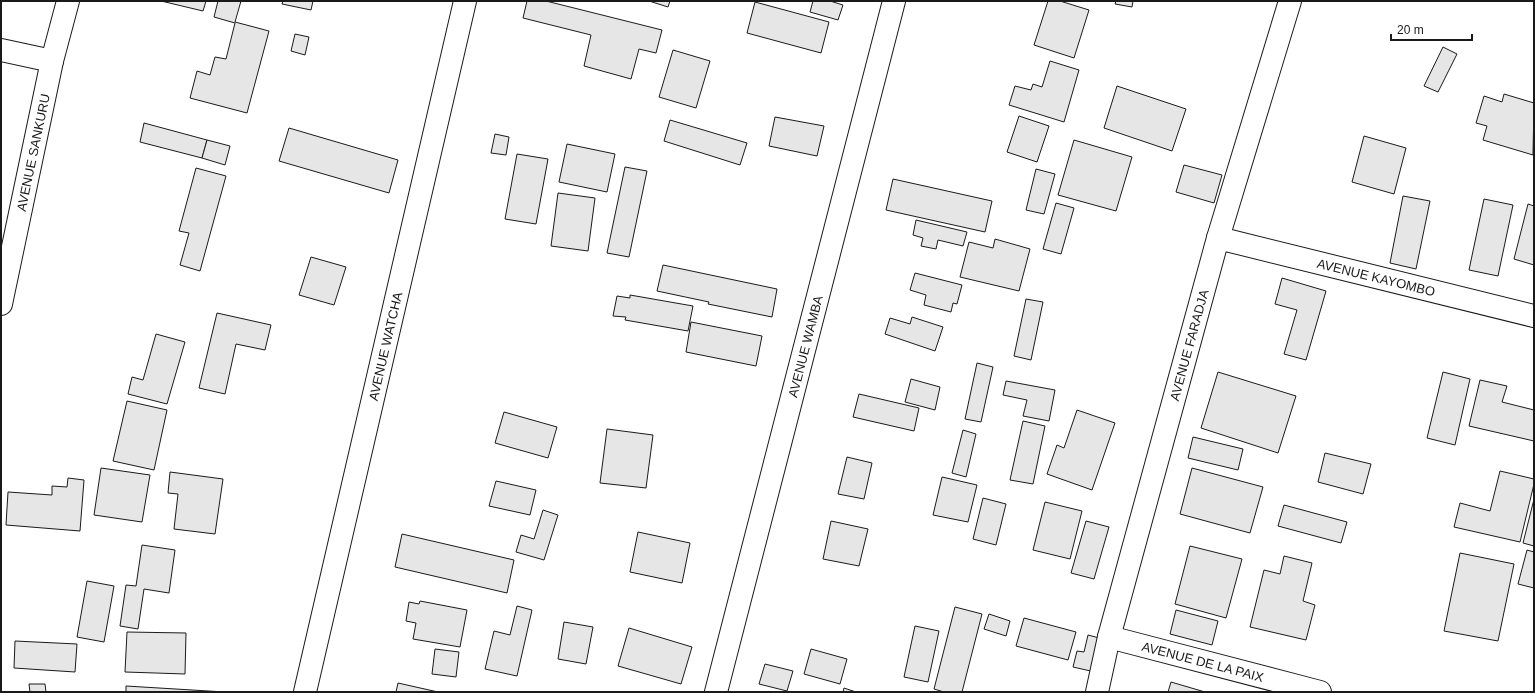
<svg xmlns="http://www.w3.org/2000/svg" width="1535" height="693" viewBox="0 0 1535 693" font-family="Helvetica,sans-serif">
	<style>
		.building { fill: #e6e6e6; stroke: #1a1a1a }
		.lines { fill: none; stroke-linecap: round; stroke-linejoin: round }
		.minor-casing { stroke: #1a1a1a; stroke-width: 24 }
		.minor { stroke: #fff; stroke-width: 22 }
		.labels { text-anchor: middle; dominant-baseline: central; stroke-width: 3; stroke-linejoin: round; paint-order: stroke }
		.street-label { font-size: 13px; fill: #1a1a1a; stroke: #fff }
	</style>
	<rect width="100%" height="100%" fill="#fff"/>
	<g class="building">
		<path d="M 161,1 L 206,1 L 203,11 Z"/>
		<path d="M 218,1 L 241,1 L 235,22 L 269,31 L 247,113 L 190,98 L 197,71 L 210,75 L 215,57 L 226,59 L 235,23 L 214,17 Z"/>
		<path d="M 283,1 L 313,1 L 311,10 L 282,4 Z"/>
		<path d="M 527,1 L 546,1 L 662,30 L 656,53 L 639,49 L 631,79 L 584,66 L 591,35 L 523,18 Z"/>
		<path d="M 649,1 L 670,1 L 668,7 Z"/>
		<path d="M 813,1 L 830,1 L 843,5 L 838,20 L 810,12 Z"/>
		<path d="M 1048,1 L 1060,1 L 1089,10 L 1074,58 L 1034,45 Z"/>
		<path d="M 1116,1 L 1133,1 L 1132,7 L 1115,4 Z"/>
		<path d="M 755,2 L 829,22 L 821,53 L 747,33 Z"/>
		<path d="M 295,34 L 309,37 L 305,55 L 291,51 Z"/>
		<path d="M 1443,47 L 1457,54 L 1438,92 L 1424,86 Z"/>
		<path d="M 673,50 L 710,61 L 696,108 L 659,97 Z"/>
		<path d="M 1050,61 L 1079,70 L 1064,122 L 1009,105 L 1015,86 L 1031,90 L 1033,84 L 1042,87 Z"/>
		<path d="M 1117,86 L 1186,109 L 1172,151 L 1104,128 Z"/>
		<path d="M 1504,94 L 1534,103 L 1533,155 L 1483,140 L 1487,126 L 1476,123 L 1484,96 L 1502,102 Z"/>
		<path d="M 1019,116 L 1049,126 L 1037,162 L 1007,152 Z"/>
		<path d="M 775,117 L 824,126 L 817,156 L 769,146 Z"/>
		<path d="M 670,120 L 747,143 L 740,165 L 664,141 Z"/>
		<path d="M 144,123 L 207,140 L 202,158 L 140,142 Z"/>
		<path d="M 289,128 L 398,160 L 389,193 L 279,161 Z"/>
		<path d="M 495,134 L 509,137 L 506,155 L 491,153 Z"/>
		<path d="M 1364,136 L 1406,148 L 1394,194 L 1352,182 Z"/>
		<path d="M 207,140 L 230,146 L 225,165 L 202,158 Z"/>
		<path d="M 1074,140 L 1132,157 L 1116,211 L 1058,195 Z"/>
		<path d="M 567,144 L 615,154 L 607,192 L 559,182 Z"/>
		<path d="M 517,154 L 548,159 L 536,224 L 505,219 Z"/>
		<path d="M 1184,165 L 1222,175 L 1214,203 L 1176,192 Z"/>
		<path d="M 625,167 L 647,171 L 629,257 L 607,253 Z"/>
		<path d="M 196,168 L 226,176 L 200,271 L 180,265 L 189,233 L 179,231 Z"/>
		<path d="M 1036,169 L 1055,174 L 1044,214 L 1026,210 Z"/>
		<path d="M 893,179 L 992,201 L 985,232 L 886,210 Z"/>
		<path d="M 558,193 L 595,198 L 588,251 L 551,246 Z"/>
		<path d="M 1403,196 L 1430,201 L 1416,269 L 1390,263 Z"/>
		<path d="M 1484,199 L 1513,205 L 1498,276 L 1469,270 Z"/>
		<path d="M 1056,203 L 1074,208 L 1061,254 L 1043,249 Z"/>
		<path d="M 1528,204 L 1534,206 L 1534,265 L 1514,259 Z"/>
		<path d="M 916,220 L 967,232 L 963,246 L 938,240 L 936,249 L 921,246 L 923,238 L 913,235 Z"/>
		<path d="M 995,239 L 1030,249 L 1019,291 L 960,277 L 969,242 L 993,248 Z"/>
		<path d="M 311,257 L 346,267 L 334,305 L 299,295 Z"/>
		<path d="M 663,265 L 777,289 L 772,317 L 708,304 L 709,302 L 657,291 Z"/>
		<path d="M 915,273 L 962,285 L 957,304 L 953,303 L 951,312 L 924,305 L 926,295 L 910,290 Z"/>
		<path d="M 1282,278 L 1326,291 L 1306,360 L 1284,354 L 1297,310 L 1275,304 Z"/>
		<path d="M 630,295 L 693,306 L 688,331 L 625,320 L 626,317 L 613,316 L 617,296 L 630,298 Z"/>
		<path d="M 1026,299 L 1043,302 L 1031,360 L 1014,356 Z"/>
		<path d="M 217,313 L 271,325 L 265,350 L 236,344 L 225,394 L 199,388 Z"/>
		<path d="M 912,317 L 943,327 L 935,351 L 885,334 L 890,318 L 910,324 Z"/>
		<path d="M 691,322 L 762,336 L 756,366 L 686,352 Z"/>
		<path d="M 156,334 L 185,342 L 167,404 L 128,394 L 132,377 L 143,380 Z"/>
		<path d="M 977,363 L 993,367 L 981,422 L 965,419 Z"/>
		<path d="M 1218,372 L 1296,396 L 1278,453 L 1201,428 Z"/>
		<path d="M 1443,372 L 1470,379 L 1455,445 L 1427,438 Z"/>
		<path d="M 911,379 L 940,387 L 935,410 L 905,402 Z"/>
		<path d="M 1480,380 L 1507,386 L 1502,402 L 1534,410 L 1534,441 L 1469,426 Z"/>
		<path d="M 1006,381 L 1055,390 L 1049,421 L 1023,416 L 1027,400 L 1003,395 Z"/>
		<path d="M 859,394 L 919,408 L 914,431 L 853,417 Z"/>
		<path d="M 127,401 L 167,410 L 154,470 L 113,461 Z"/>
		<path d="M 1077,410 L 1115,423 L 1092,490 L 1047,474 L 1057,445 L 1064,448 Z"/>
		<path d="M 504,412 L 557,427 L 548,458 L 495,443 Z"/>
		<path d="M 1023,421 L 1045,426 L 1033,484 L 1010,480 Z"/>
		<path d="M 607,429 L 653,435 L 646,488 L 600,483 Z"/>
		<path d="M 963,430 L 976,434 L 966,477 L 952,473 Z"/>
		<path d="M 1193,437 L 1243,449 L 1238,470 L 1188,458 Z"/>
		<path d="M 1325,453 L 1371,464 L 1363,494 L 1318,482 Z"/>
		<path d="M 847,457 L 872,463 L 864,499 L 838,494 Z"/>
		<path d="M 101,468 L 150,475 L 142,522 L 94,515 Z"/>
		<path d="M 1192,468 L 1263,487 L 1250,533 L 1180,514 Z"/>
		<path d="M 1500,471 L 1534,479 L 1534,484 L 1520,542 L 1454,527 L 1460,503 L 1490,511 Z"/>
		<path d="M 170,472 L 223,479 L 215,534 L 174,529 L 178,494 L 168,493 Z"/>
		<path d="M 942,477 L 977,485 L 968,522 L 933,515 Z"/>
		<path d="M 68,478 L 84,480 L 80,531 L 6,525 L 8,492 L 52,495 L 52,486 L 67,487 Z"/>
		<path d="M 496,481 L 536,490 L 530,515 L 489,506 Z"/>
		<path d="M 983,498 L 1006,504 L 996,545 L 973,539 Z"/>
		<path d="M 1534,499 L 1534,546 L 1523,543 Z"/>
		<path d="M 1045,502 L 1082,511 L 1070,559 L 1033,550 Z"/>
		<path d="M 1284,505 L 1347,522 L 1341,543 L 1278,526 Z"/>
		<path d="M 543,510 L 558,515 L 544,560 L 516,552 L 521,535 L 534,539 Z"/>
		<path d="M 831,521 L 868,529 L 859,566 L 823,559 Z"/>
		<path d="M 1086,521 L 1109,527 L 1094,579 L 1071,573 Z"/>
		<path d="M 638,532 L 690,543 L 682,583 L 630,572 Z"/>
		<path d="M 402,534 L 514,560 L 507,593 L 395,567 Z"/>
		<path d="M 142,545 L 175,550 L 169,593 L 144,589 L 138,629 L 120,626 L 126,585 L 136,586 Z"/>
		<path d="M 1190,546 L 1242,559 L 1226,618 L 1175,604 Z"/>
		<path d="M 1527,550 L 1534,552 L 1534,588 L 1518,584 Z"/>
		<path d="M 1460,553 L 1514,564 L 1498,641 L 1444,631 Z"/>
		<path d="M 1284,556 L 1312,563 L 1303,601 L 1315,605 L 1306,640 L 1250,627 L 1264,570 L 1280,574 Z"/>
		<path d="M 87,581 L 114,586 L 104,642 L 77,637 Z"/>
		<path d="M 420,601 L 467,610 L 460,647 L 413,639 L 416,623 L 406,621 L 409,602 L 419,604 Z"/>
		<path d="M 517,606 L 532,610 L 517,676 L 485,669 L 494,631 L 510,635 Z"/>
		<path d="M 955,607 L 982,614 L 962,692 L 944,692 L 934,689 Z"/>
		<path d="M 1176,610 L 1218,621 L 1212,645 L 1170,634 Z"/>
		<path d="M 989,614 L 1010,621 L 1006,636 L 984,629 Z"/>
		<path d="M 1024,618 L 1076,632 L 1068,660 L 1016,646 Z"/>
		<path d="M 564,622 L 593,627 L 586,664 L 558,659 Z"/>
		<path d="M 915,626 L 939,631 L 928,682 L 904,677 Z"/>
		<path d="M 629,628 L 692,647 L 681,684 L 618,666 Z"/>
		<path d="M 127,632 L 186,633 L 185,674 L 125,672 Z"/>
		<path d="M 1088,635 L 1103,639 L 1095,672 L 1073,667 L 1077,651 L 1084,652 Z"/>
		<path d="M 15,641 L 77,644 L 75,672 L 14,668 Z"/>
		<path d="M 435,649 L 459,652 L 456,677 L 432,674 Z"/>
		<path d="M 811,649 L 847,659 L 840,684 L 804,674 Z"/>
		<path d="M 765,664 L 793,671 L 787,691 L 759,684 Z"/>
		<path d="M 1171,682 L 1205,692 L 1168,692 Z"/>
		<path d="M 398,683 L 438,692 L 396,692 Z"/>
		<path d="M 29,684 L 45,684 L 46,692 L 30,692 Z"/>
		<path d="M 126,686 L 225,692 L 126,692 Z"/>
		<path d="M 844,688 L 856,692 L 843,692 Z"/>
	</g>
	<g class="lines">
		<defs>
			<g id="minor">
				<path d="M 1,50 L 52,61"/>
				<path id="s1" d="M 1218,238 L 1534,316"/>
				<path id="s2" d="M 1,304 L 52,61 L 68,1"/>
				<path id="s3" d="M 1109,637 L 1320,692"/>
				<path id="s4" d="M 305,692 L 465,1"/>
				<path id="s5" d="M 716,692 L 894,1"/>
				<path id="s6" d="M 1097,692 L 1109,637 L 1218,238 L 1290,1"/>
			</g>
		</defs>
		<use href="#minor" class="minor-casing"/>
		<use href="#minor" class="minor"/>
	</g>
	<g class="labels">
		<g class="street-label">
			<text stroke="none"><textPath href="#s2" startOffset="155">AVENUE SANKURU</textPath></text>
			<text stroke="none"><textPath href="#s1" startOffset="163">AVENUE KAYOMBO</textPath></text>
			<text stroke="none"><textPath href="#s6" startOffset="359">AVENUE FARADJA</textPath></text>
			<text stroke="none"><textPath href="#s4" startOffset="355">AVENUE WATCHA</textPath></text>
			<text stroke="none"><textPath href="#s5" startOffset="357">AVENUE WAMBA</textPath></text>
			<text stroke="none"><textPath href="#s3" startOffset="97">AVENUE DE LA PAIX</textPath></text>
		</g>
	</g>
	<rect width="1535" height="693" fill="none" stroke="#1a1a1a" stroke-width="4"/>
	<path d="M1391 34v6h81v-6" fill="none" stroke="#1a1a1a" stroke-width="2"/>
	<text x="1397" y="34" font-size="12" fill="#1a1a1a" stroke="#ffffff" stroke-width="3" paint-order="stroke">20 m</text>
</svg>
